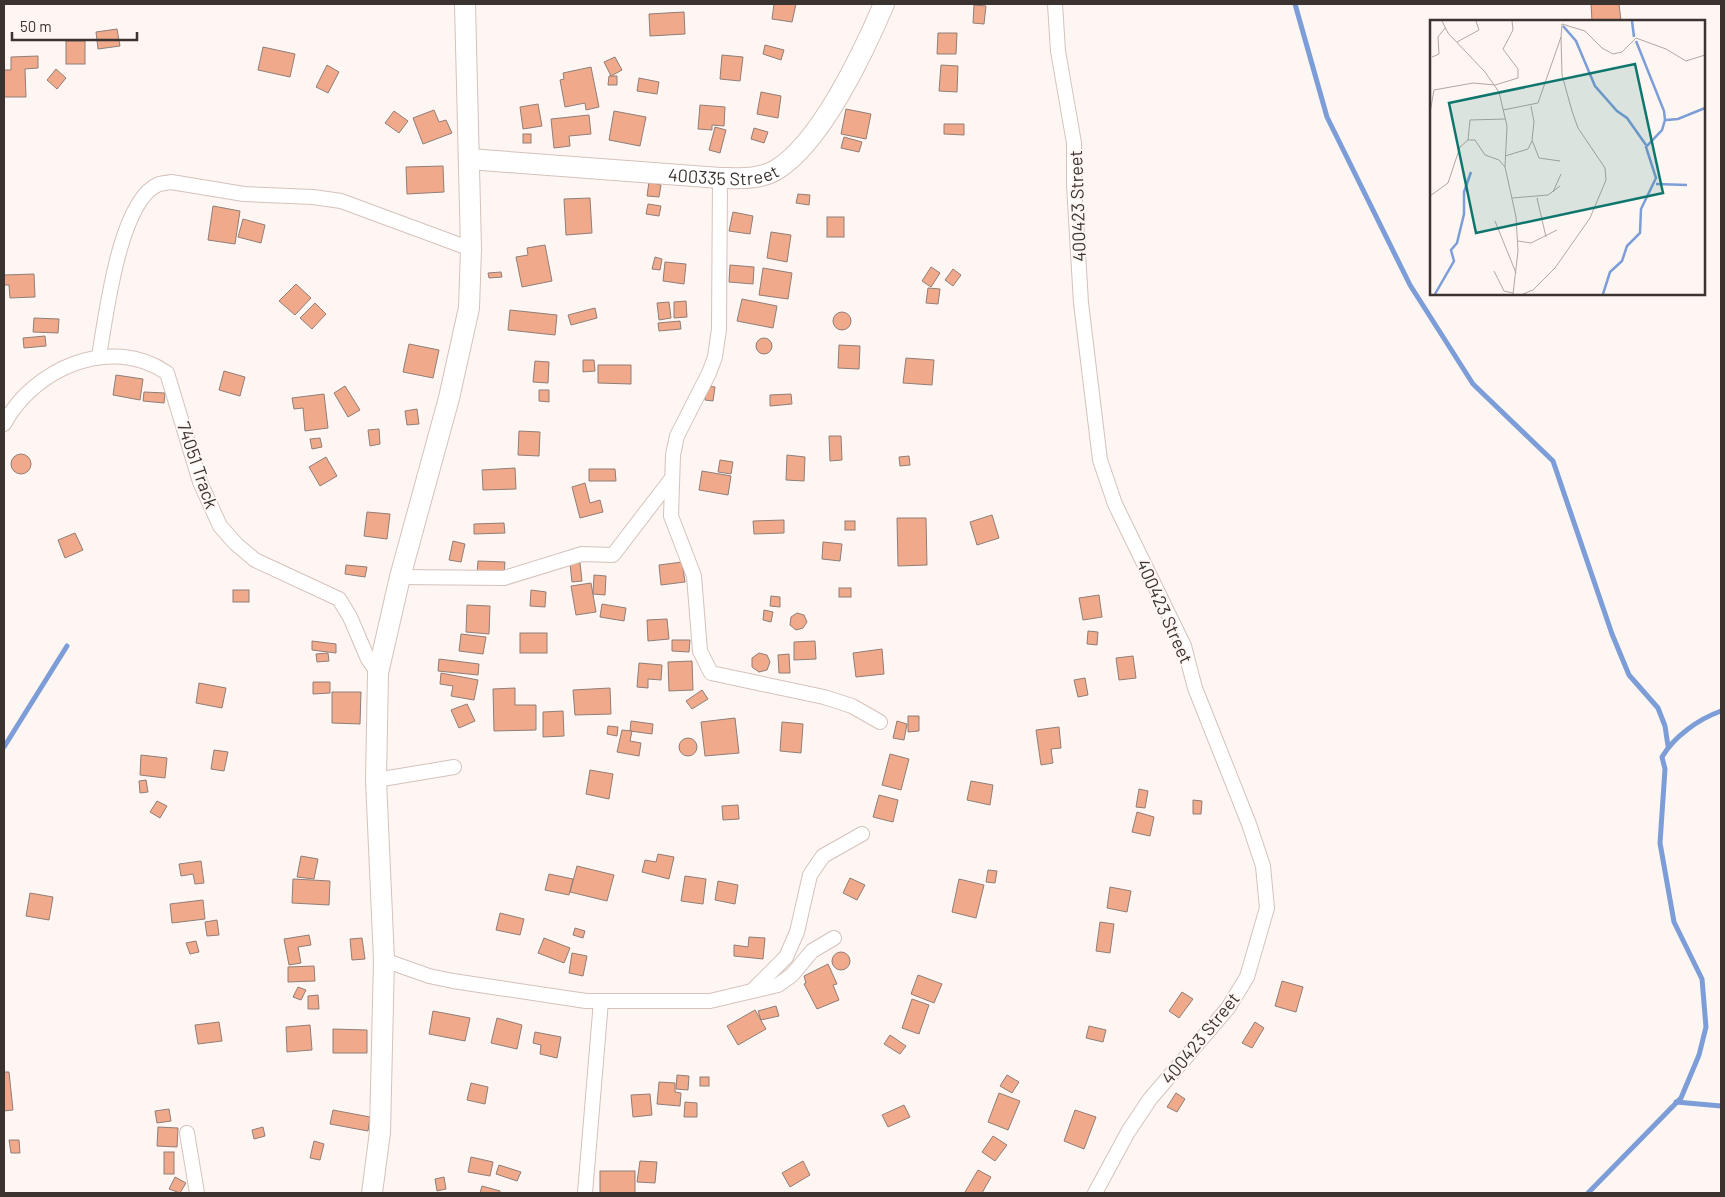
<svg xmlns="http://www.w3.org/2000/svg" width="1725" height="1197" viewBox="0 0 1725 1197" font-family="Barlow,sans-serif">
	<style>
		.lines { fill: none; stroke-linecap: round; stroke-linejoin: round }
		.stream { stroke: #7c9dd7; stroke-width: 5 }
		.building { fill: #f0a98a; stroke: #907e77 }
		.street-casing { stroke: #d5c2ba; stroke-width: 16 }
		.secondary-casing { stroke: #d5c2ba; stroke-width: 22 }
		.street { stroke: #fff; stroke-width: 14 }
		.secondary { stroke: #fff; stroke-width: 20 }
		.labels { text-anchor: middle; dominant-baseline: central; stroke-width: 4; stroke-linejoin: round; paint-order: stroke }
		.street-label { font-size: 18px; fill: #3a3330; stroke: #fef6f3 }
		.inset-river { fill: none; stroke: #7c9dd7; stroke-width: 2.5 }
		.inset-road { fill: none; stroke: #b0a8a5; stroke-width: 1 }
		.view { fill: #0f766e; fill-opacity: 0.15; stroke: #0f766e; stroke-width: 2.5 }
		.inset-edge { fill: none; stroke: #3a3330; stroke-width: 2.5 }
	</style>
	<rect width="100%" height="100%" fill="#fef6f3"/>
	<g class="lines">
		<g class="stream">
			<path d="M 1295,4 L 1327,117 L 1410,285 L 1473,384 L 1553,461 L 1612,634 L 1629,675 L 1658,708 L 1665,726 L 1668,746"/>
			<path d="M 4,747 L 67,646"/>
			<path d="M 1676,1102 L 1721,1106"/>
			<path d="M 1588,1193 L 1681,1098 L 1699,1055 L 1706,1027 L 1702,979 L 1674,922 L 1660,843 L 1665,769 L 1662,757 C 1674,736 1699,719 1721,711"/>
		</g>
	</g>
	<g class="building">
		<path d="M 774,4 L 796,4 L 792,22 L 772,19 Z"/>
		<path d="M 1591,4 L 1619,4 L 1621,21 L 1592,21 Z"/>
		<path d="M 974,5 L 986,6 L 984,24 L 973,23 Z"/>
		<path d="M 684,12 L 685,34 L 650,36 L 649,14 Z"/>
		<path d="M 117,29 L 120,46 L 98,49 L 96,32 Z"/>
		<path d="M 938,33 L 957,33 L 956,54 L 937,54 Z"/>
		<rect x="66" y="41" width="19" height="23"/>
		<path d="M 765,45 L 784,50 L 781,60 L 763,54 Z"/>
		<path d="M 263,47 L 295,54 L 290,77 L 258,70 Z"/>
		<path d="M 722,55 L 743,57 L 740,81 L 720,79 Z"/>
		<path d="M 38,56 L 38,68 L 25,69 L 26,97 L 4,97 L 4,70 L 11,70 L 11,57 Z"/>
		<path d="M 615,57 L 622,70 L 611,76 L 604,62 Z"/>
		<path d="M 327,65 L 339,72 L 328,93 L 316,87 Z"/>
		<path d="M 941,65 L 958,66 L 957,92 L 939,91 Z"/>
		<path d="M 591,67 L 599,107 L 586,110 L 585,103 L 565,107 L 560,80 L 564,79 L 563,73 Z"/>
		<path d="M 56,69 L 66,78 L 57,89 L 47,80 Z"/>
		<path d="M 609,76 L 617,76 L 617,85 L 608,85 Z"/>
		<path d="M 639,78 L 659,82 L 657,94 L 637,91 Z"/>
		<path d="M 761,92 L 781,96 L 778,118 L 757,114 Z"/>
		<path d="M 538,104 L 542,126 L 523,129 L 520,107 Z"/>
		<path d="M 700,105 L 725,107 L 724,126 L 712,125 L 712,130 L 698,129 Z"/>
		<path d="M 846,109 L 871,114 L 866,139 L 841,134 Z"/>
		<path d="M 434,110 L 439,122 L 446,120 L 452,133 L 423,144 L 413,118 Z"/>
		<path d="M 394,111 L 408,121 L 399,133 L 385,123 Z"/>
		<path d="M 614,111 L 646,117 L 640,146 L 609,140 Z"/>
		<path d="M 589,115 L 591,134 L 569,136 L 570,146 L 554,148 L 551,119 Z"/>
		<path d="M 944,124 L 964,124 L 964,135 L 944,134 Z"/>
		<path d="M 715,127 L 726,130 L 720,153 L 709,150 Z"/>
		<path d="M 754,128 L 768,132 L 764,143 L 751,139 Z"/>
		<rect x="523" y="134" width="8" height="9"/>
		<path d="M 844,137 L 862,142 L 859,152 L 841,148 Z"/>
		<path d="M 443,166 L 444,192 L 407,194 L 406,167 Z"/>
		<path d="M 649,182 L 661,185 L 659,197 L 647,196 Z"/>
		<path d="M 798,194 L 810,195 L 809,205 L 796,203 Z"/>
		<path d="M 590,198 L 592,233 L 566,235 L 564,199 Z"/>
		<path d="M 648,204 L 661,206 L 659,216 L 646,214 Z"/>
		<path d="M 213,206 L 240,211 L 235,244 L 208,240 Z"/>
		<path d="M 733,212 L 753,216 L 750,234 L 729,231 Z"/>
		<rect x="827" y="217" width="17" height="20"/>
		<path d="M 243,219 L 265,225 L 261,243 L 238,237 Z"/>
		<path d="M 771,232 L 791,235 L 787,262 L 767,258 Z"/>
		<path d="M 545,245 L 552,281 L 522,287 L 516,257 L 528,255 L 527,248 Z"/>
		<path d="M 655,257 L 662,259 L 660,270 L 652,269 Z"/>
		<path d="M 665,262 L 686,264 L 684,284 L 663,281 Z"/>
		<path d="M 730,265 L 754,267 L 753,284 L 729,282 Z"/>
		<path d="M 931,267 L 940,273 L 931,287 L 922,281 Z"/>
		<path d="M 763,268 L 792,273 L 788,299 L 759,295 Z"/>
		<path d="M 953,269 L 961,275 L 953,286 L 945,280 Z"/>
		<path d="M 501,272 L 502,277 L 489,278 L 488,273 Z"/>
		<path d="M 34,274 L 35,297 L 10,298 L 9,285 L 4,285 L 4,275 Z"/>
		<path d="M 296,284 L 311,298 L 295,315 L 279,301 Z"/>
		<path d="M 928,288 L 940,289 L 938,304 L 926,303 Z"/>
		<path d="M 742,299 L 777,306 L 773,328 L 737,321 Z"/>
		<path d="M 686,301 L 687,317 L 674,318 L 674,302 Z"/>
		<path d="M 669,302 L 671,318 L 659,320 L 657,303 Z"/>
		<path d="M 315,303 L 326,314 L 312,329 L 300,318 Z"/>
		<path d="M 595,308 L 597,318 L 571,325 L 568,315 Z"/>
		<path d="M 510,310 L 557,315 L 555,335 L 508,330 Z"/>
		<circle cx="842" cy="321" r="9"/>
		<path d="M 34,318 L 59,319 L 58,333 L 33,332 Z"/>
		<path d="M 680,321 L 681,329 L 659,331 L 658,323 Z"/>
		<path d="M 45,336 L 46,346 L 24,348 L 23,338 Z"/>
		<circle cx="764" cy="346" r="8"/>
		<path d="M 409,344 L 439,350 L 433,378 L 403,372 Z"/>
		<path d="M 839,345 L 860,346 L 859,369 L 838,368 Z"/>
		<path d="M 906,358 L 934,360 L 932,385 L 903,383 Z"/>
		<path d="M 583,360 L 594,360 L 595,371 L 583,372 Z"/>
		<path d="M 535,361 L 549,362 L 548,383 L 533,382 Z"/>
		<path d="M 598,365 L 631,365 L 631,384 L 598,383 Z"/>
		<path d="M 224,371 L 245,377 L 240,396 L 219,390 Z"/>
		<path d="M 116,375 L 143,379 L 140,400 L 113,395 Z"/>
		<path d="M 345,386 L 360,410 L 348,417 L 334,393 Z"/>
		<path d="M 706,386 L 715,387 L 713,401 L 705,400 Z"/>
		<path d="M 539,390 L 549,390 L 549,402 L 539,401 Z"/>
		<path d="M 144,392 L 165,393 L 164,403 L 143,401 Z"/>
		<path d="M 324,394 L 328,428 L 305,431 L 303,408 L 294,409 L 292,398 Z"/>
		<path d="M 791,394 L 792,404 L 770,406 L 770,395 Z"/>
		<path d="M 417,409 L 419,424 L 407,425 L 405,411 Z"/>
		<path d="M 379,429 L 380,444 L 370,446 L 368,430 Z"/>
		<path d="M 519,431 L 540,432 L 539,456 L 518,455 Z"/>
		<path d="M 829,436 L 841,436 L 842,460 L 830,461 Z"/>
		<path d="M 320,438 L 322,447 L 312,449 L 310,439 Z"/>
		<circle cx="21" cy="464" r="10"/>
		<path d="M 787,455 L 805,457 L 804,481 L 786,480 Z"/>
		<path d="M 909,456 L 910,465 L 900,466 L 899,457 Z"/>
		<path d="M 326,457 L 337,476 L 320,486 L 309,467 Z"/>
		<path d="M 720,460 L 733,462 L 731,474 L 718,472 Z"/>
		<path d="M 515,468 L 516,489 L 483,490 L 482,470 Z"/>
		<path d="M 589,469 L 615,469 L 616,481 L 589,481 Z"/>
		<path d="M 702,471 L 731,476 L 728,495 L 699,490 Z"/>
		<path d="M 585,483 L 590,503 L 600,500 L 603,512 L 580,518 L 572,487 Z"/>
		<path d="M 367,512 L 390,514 L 387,539 L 364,536 Z"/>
		<path d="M 992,515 L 999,538 L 977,545 L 970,522 Z"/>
		<path d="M 897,518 L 926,518 L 927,565 L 898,566 Z"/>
		<path d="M 784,520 L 784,533 L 754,534 L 753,521 Z"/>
		<rect x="845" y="521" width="10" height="9"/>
		<path d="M 504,523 L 505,533 L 474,534 L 474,524 Z"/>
		<path d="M 75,533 L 83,550 L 65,558 L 58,540 Z"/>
		<path d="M 453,541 L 465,544 L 461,562 L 449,560 Z"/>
		<path d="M 823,542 L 842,544 L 840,561 L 822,559 Z"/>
		<path d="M 478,561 L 505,562 L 504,575 L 477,573 Z"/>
		<path d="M 682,562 L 685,582 L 661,585 L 659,565 Z"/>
		<path d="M 580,563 L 582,581 L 572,582 L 570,564 Z"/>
		<path d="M 346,565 L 367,567 L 365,577 L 345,574 Z"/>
		<path d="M 594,575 L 606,576 L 605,595 L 593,594 Z"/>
		<path d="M 591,583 L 596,612 L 576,615 L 571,586 Z"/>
		<rect x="839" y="588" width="12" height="9"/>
		<rect x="233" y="590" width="16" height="12"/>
		<path d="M 531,590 L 546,592 L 545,607 L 530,606 Z"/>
		<path d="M 1099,595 L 1102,617 L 1083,620 L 1079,598 Z"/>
		<path d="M 771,596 L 780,597 L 780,607 L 770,606 Z"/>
		<path d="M 602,604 L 626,608 L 624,621 L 600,617 Z"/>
		<path d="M 467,605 L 490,606 L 489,634 L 466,632 Z"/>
		<path d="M 764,610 L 773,612 L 771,622 L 763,620 Z"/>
		<path d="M 797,613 L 804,615 L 807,622 L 803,628 L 796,630 L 790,625 L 791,617 Z"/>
		<path d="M 667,619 L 669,639 L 648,641 L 647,620 Z"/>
		<path d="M 1088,631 L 1098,632 L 1097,645 L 1087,644 Z"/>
		<rect x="520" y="633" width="27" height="20"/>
		<path d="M 461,634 L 486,637 L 483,654 L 459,651 Z"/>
		<path d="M 672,640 L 690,640 L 689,652 L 672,651 Z"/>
		<path d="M 312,641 L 336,644 L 336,653 L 312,650 Z"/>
		<path d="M 815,641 L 816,659 L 794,660 L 794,642 Z"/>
		<path d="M 882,649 L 884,674 L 856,677 L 853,653 Z"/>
		<path d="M 328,653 L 329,661 L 317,662 L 316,654 Z"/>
		<path d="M 759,653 L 767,655 L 770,662 L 767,670 L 759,672 L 752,667 L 752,658 Z"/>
		<path d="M 789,654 L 790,673 L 779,673 L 778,655 Z"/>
		<path d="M 1133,656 L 1136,678 L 1119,680 L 1116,658 Z"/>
		<path d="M 439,659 L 479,664 L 478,675 L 438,671 Z"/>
		<path d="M 692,661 L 693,690 L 669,691 L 668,662 Z"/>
		<path d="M 639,663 L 662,665 L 661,680 L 648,679 L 648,688 L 637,687 Z"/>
		<path d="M 441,673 L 478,680 L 474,700 L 451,696 L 453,686 L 440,684 Z"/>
		<path d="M 1085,678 L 1088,695 L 1078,697 L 1074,680 Z"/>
		<path d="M 313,682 L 330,682 L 330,693 L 313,694 Z"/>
		<path d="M 199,683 L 226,688 L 222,708 L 196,703 Z"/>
		<path d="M 515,688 L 515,705 L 536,705 L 536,730 L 494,731 L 493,689 Z"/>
		<path d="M 610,688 L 611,714 L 575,715 L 573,690 Z"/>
		<path d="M 702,690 L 708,699 L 692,709 L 686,701 Z"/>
		<path d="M 332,692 L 361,692 L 360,724 L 332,723 Z"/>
		<path d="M 467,704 L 475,721 L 459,728 L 451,710 Z"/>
		<path d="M 563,711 L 564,736 L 543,737 L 543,712 Z"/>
		<path d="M 908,716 L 919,716 L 919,731 L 908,732 Z"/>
		<path d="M 735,718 L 739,753 L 705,756 L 701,722 Z"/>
		<path d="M 631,721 L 653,724 L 652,734 L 630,731 Z"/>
		<path d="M 897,721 L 907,724 L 904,740 L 893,738 Z"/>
		<path d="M 782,722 L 803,724 L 801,753 L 780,751 Z"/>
		<path d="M 608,726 L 618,727 L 617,736 L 607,734 Z"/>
		<path d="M 1059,727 L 1061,748 L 1051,749 L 1053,763 L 1041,765 L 1036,730 Z"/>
		<path d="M 622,730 L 632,731 L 630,741 L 641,743 L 639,756 L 617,752 Z"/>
		<circle cx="688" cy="747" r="9"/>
		<path d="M 214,750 L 228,752 L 224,771 L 211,769 Z"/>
		<path d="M 890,754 L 909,759 L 901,790 L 882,785 Z"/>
		<path d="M 141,755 L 167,758 L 165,778 L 140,775 Z"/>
		<path d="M 590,770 L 613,774 L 609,799 L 586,794 Z"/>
		<path d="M 146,780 L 148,792 L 140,793 L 139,781 Z"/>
		<path d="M 971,781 L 993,785 L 990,805 L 967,800 Z"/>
		<path d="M 1139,789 L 1148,791 L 1145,808 L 1136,807 Z"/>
		<path d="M 879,795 L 898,800 L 893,822 L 873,817 Z"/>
		<path d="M 1193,800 L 1202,801 L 1201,814 L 1193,814 Z"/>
		<path d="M 157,801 L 167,806 L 160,818 L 150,812 Z"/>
		<path d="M 738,805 L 739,819 L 723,820 L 722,806 Z"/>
		<path d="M 1137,812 L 1154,817 L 1150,836 L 1132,832 Z"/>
		<path d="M 658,854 L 674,857 L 669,879 L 642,872 L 645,860 L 656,862 Z"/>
		<path d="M 301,856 L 318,859 L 314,879 L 297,877 Z"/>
		<path d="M 201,861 L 204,883 L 195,884 L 193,874 L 181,876 L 179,864 Z"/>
		<path d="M 577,866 L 614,875 L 607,901 L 570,892 Z"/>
		<path d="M 988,870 L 997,871 L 995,883 L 986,882 Z"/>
		<path d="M 549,874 L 573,879 L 569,895 L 545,890 Z"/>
		<path d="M 685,876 L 706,879 L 703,904 L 681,901 Z"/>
		<path d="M 850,878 L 865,885 L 857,900 L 843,893 Z"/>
		<path d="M 293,879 L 330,881 L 329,905 L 292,903 Z"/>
		<path d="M 959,879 L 984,885 L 976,918 L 952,912 Z"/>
		<path d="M 718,881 L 738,885 L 735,904 L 715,900 Z"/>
		<path d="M 1110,887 L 1131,891 L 1127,912 L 1107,908 Z"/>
		<path d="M 30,893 L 53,897 L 49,920 L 26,916 Z"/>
		<path d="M 203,900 L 205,919 L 172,923 L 170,904 Z"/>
		<path d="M 500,913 L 524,919 L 520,935 L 496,930 Z"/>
		<path d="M 217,920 L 219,935 L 207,936 L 205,922 Z"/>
		<path d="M 1100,922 L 1114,924 L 1110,953 L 1096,951 Z"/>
		<path d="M 575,928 L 585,931 L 583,938 L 573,935 Z"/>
		<path d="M 309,935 L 311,945 L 298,947 L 301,963 L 289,965 L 284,939 Z"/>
		<path d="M 749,937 L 765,938 L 763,959 L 734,956 L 734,945 L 748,947 Z"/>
		<path d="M 362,938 L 365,959 L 352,960 L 350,939 Z"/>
		<path d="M 544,938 L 570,948 L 564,963 L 538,953 Z"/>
		<path d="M 196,941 L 199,952 L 190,954 L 186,943 Z"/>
		<circle cx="841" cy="961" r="9"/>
		<path d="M 572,953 L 587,956 L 583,976 L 569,973 Z"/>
		<path d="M 828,964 L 837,984 L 833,985 L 839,1000 L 817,1009 L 804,984 L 806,983 L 804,976 Z"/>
		<path d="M 314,966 L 315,981 L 288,982 L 288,967 Z"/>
		<path d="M 918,975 L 942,984 L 934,1003 L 911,994 Z"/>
		<path d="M 1282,981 L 1303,987 L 1296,1012 L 1275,1006 Z"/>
		<path d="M 298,987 L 306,990 L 301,1000 L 293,997 Z"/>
		<path d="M 1182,992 L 1193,999 L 1179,1018 L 1169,1011 Z"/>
		<path d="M 318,995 L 319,1009 L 308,1009 L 308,996 Z"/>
		<path d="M 912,999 L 929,1005 L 919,1034 L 902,1028 Z"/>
		<path d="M 776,1006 L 779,1016 L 761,1020 L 758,1011 Z"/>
		<path d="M 755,1010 L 766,1029 L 738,1045 L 727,1026 Z"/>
		<path d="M 433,1011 L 470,1018 L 465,1041 L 429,1034 Z"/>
		<path d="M 497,1018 L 522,1025 L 517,1049 L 491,1043 Z"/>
		<path d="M 219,1022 L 222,1041 L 198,1044 L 195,1025 Z"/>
		<path d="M 1255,1022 L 1264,1028 L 1252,1048 L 1242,1043 Z"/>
		<path d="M 310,1025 L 312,1050 L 287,1052 L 286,1027 Z"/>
		<path d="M 1089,1026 L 1106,1030 L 1103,1042 L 1086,1038 Z"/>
		<path d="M 333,1029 L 367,1030 L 367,1053 L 333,1053 Z"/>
		<path d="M 535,1032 L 561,1037 L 557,1058 L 540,1054 L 541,1045 L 533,1043 Z"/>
		<path d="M 890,1035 L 906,1046 L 900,1054 L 884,1044 Z"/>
		<path d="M 4,1072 L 9,1072 L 13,1110 L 4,1111 Z"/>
		<path d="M 677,1075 L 689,1076 L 688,1090 L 676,1089 Z"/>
		<path d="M 1007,1075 L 1019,1082 L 1012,1093 L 1000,1086 Z"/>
		<rect x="700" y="1077" width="9" height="9"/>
		<path d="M 659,1082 L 675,1083 L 675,1092 L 681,1093 L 680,1106 L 657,1104 Z"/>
		<path d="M 471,1083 L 488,1087 L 485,1104 L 467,1100 Z"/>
		<path d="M 999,1093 L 1020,1101 L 1008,1130 L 988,1122 Z"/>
		<path d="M 1176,1093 L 1185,1099 L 1177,1112 L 1167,1107 Z"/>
		<path d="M 650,1094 L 652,1115 L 633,1117 L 631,1095 Z"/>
		<path d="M 685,1102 L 697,1103 L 697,1117 L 684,1117 Z"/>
		<path d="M 904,1105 L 910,1117 L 888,1127 L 882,1115 Z"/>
		<path d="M 169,1109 L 171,1121 L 157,1123 L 155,1111 Z"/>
		<path d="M 333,1110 L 370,1117 L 368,1131 L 330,1124 Z"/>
		<path d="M 1075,1110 L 1096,1117 L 1084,1149 L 1064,1141 Z"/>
		<path d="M 158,1127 L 178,1128 L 177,1147 L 157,1146 Z"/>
		<path d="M 263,1127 L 265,1136 L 254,1139 L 252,1130 Z"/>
		<path d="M 993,1136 L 1007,1145 L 995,1161 L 982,1152 Z"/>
		<path d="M 9,1140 L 19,1140 L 20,1153 L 11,1153 Z"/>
		<path d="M 314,1141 L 324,1144 L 320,1160 L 310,1158 Z"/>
		<rect x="164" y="1152" width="10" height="22"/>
		<path d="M 471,1157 L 493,1162 L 490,1176 L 468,1172 Z"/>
		<path d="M 640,1161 L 657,1162 L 655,1183 L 637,1182 Z"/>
		<path d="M 803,1161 L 810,1175 L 790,1187 L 782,1173 Z"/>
		<path d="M 499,1165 L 521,1172 L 517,1181 L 496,1174 Z"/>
		<path d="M 978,1170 L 991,1177 L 982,1193 L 967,1193 L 965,1192 Z"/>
		<rect x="600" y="1171" width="35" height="22"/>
		<path d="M 175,1177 L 186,1183 L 180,1193 L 169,1189 Z"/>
		<path d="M 444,1177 L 446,1189 L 437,1191 L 435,1179 Z"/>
		<path d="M 482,1186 L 500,1191 L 500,1193 L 480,1193 Z"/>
	</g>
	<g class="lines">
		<defs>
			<g id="street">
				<path d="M 1055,4 L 1058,51 L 1074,143 L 1074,185 L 1081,303 L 1100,460 L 1115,504 L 1184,646 L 1195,688 L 1249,824 L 1263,866 L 1267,908 L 1247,977 L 1228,1008 L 1150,1099 L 1128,1132 L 1095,1193"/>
				<path d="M 720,178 L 719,329 L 715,357 L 709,373 L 677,436 L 673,455 L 671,516 L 694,576 L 700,651 L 711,673 L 824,697 L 852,706 L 880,722"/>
				<path d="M 99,356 C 106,317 119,200 159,184 C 162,183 167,183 171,182 L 244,194 L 313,197 L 341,201 L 471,249"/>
				<path d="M 4,424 C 33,369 111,334 167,373 L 200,482 L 220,526 L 236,544 L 255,560 L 339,599 L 350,617 L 368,659 L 378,673"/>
				<path d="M 400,577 L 504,578 L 582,554 L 613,555 L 672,478"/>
				<path d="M 376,780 L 454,767"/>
				<path d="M 384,960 L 429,976 L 453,981 L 586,1001 L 710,1001 L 778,985 L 792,975 L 812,951 L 834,938"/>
				<path d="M 752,991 L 786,957 L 797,932 L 810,875 L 823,856 L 862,834"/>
				<path d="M 187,1133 L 197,1193"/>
				<path d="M 585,1193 L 601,1001"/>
			</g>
			<g id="secondary">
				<path id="s1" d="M 469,159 L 720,178 C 739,178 759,180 776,170 C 821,143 864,51 884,4"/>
				<path d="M 372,1193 L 380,1132 L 384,960 L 376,780 L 378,673 L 400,577 L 449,398 L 469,308 L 471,249 L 465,4"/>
			</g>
		</defs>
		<use href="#street" class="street-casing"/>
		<use href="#secondary" class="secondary-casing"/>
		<use href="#street" class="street"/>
		<use href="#secondary" class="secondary"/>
	</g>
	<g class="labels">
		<g class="street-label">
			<text stroke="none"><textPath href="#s1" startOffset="255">400335 Street</textPath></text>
			<text transform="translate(1077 206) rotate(-92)">400423 Street</text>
			<text transform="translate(198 465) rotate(71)">74051 Track</text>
			<text transform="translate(1165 611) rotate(66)">400423 Street</text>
			<text transform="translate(1200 1038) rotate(-51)">400423 Street</text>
		</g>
	</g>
	<g transform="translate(1430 20)">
		<rect width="275" height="275" fill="#fef6f3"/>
		<path class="inset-river" d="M 202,1 L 204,17M 133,6 L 146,21 L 165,66 L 187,91 L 197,98 L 216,125M 236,100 L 248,99 L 275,88M 226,164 L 257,165M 5,274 L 24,241 L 21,230 L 27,223 L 34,194 L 34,172 L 41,152M 173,274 L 180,252 L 192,241 L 197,226 L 210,213 L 211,189 L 226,158 L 216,127 L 232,110 L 235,100 L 234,91 L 206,21"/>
		<path class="inset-road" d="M 12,1 L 18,13 L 55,52 L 69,72 L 77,106 L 75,147 L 86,197 L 88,231 L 83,274M 27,22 L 49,10 L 46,1M 2,37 L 9,34 L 8,17 L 15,8M 101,86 L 104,102 L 102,120 L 109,138 L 130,141M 73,90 L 108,83 L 131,17 L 132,4 L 155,11 L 172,28 L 183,34 L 192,32 L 206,18 L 236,29 L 256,41 L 275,35M 0,93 L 4,70 L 43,63 L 65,65 L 88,58 L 88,49 L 73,29 L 83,10 L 82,1M 38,120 L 40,100 L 75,99M 75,136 L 98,129 L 102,121M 123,172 L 131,154M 0,176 L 18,163 L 30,127 L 38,120 L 45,120 L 55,135 L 69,140 L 75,147M 82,178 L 118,175 L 130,166M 107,178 L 116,217M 65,201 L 86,253M 88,221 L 101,223 L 127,210M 64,251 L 74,271 L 83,273M 93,274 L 103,270 L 125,248 L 160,198 L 176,160 L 175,148 L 148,108 L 142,91 L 132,55 L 131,17"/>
		<path class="view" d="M 205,44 L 233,173 L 46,213 L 19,83 Z"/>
		<rect width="275" height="275" class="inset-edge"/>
	</g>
	<rect width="1725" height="1197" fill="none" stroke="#3a3330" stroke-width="10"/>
	<path d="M12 32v8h125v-8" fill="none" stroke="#3a3330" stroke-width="2.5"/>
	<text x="20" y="32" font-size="15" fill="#3a3330" stroke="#fef6f3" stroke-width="4" paint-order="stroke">50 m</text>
</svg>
